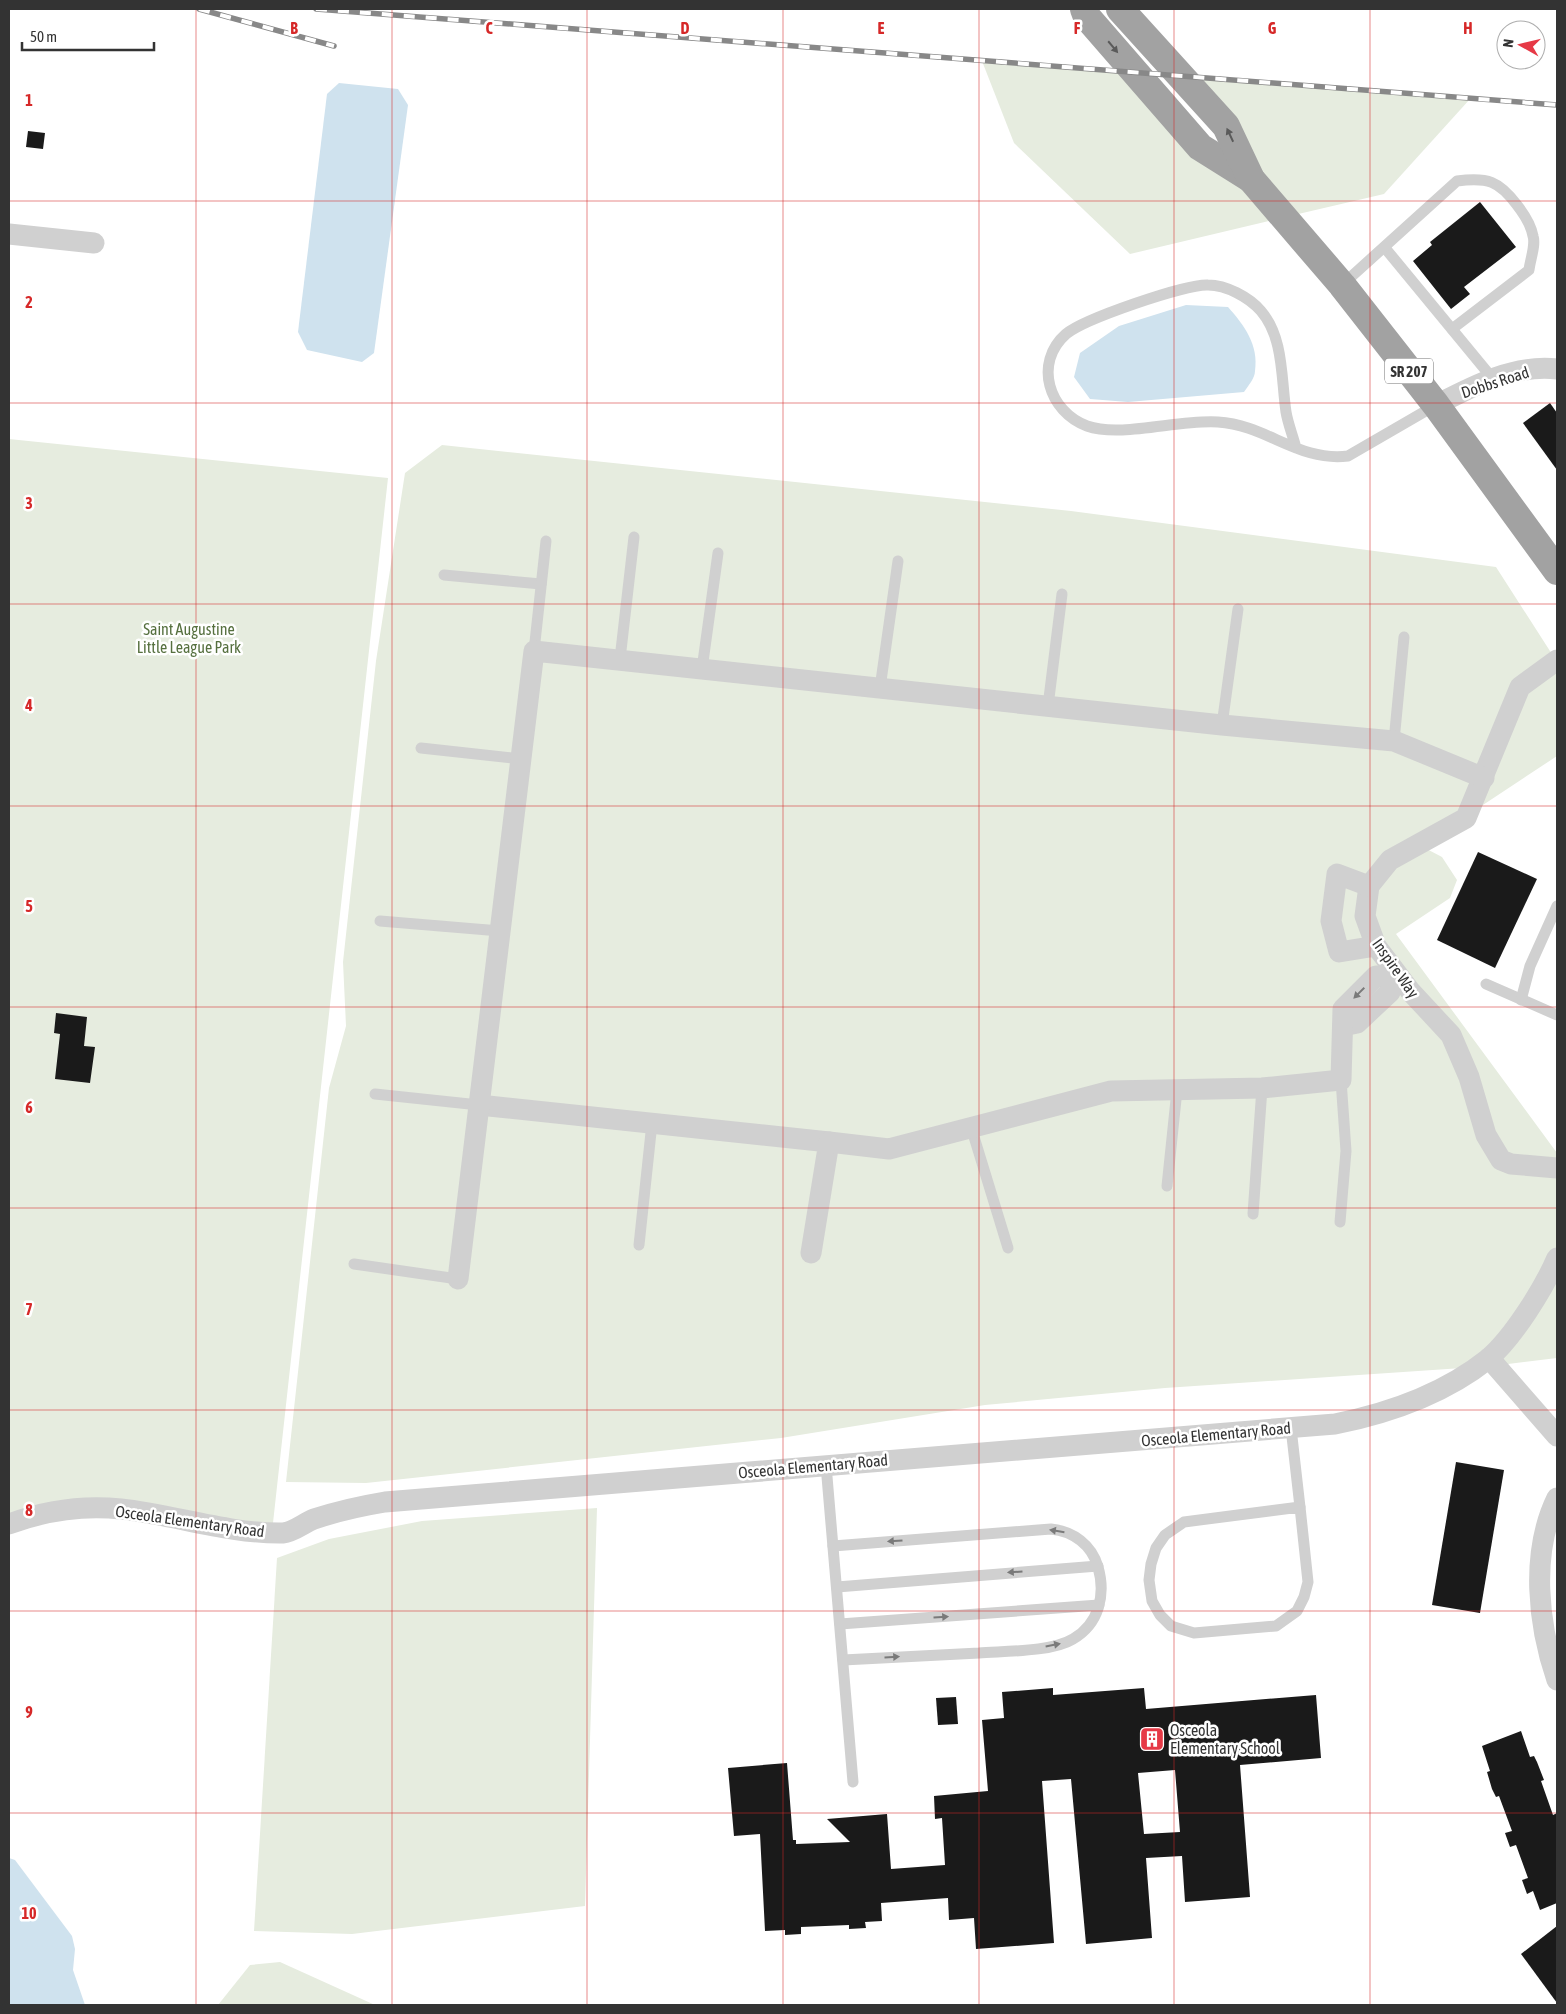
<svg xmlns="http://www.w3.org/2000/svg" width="1566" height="2014" viewBox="0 0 1566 2014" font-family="'Asap Condensed',sans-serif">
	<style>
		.green { fill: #e6ecdf }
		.water { fill: #cfe2ee }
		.building { fill: #1a1a1a; fill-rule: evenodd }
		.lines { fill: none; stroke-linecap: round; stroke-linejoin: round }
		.service { stroke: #d0d0d0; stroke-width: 11 }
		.minor { stroke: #d0d0d0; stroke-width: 21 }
		.trunk { stroke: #a2a2a2; stroke-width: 28 }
		.rail-casing { stroke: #888; stroke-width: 5.5 }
		.rail { stroke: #fff; stroke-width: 4; stroke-dasharray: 11; stroke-linecap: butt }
		.oneway { fill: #5a5a5a }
		.oneway2 { fill: #7a7a7a }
		.grid { fill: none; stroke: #d62828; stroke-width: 1; stroke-opacity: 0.55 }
		.labels { text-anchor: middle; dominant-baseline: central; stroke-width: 5; stroke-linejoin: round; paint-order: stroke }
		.shield { fill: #fff; stroke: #707070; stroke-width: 1 }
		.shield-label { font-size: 15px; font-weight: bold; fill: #333 }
		.street-label { font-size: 16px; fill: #333; stroke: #fff }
		.park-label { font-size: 16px; fill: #56703f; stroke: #fff }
		.poi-label { font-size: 16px; fill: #333; stroke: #fff; text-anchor: start }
		.grid-label { font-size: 16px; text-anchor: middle; font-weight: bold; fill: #d62828; stroke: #fff; stroke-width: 5; stroke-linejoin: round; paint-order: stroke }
	</style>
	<rect width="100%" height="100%" fill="#fff"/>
	<g class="green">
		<path d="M 982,61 L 1121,71 L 1243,185 L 1273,220 L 1130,254 L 1014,143 Z"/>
		<path d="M 1193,77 L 1470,99 L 1384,194 L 1294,215 Z"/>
		<path d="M 9,439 L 388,478 L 272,1532 L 120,1509 L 9,1524 Z"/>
		<path d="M 442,445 L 1071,511 L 1496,567 L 1557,662 L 1557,756 L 1421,846 L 1442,857 L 1457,880 L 1450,898 L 1396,934 L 1557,1153 L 1557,1358 L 1492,1366 L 1165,1388 L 985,1405 L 781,1438 L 366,1483 L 286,1482 L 329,1088 L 346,1026 L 343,962 L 376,661 L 405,473 Z"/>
		<path d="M 597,1508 L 585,1906 L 352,1934 L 254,1931 L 277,1558 L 329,1539 L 422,1521 Z"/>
		<path d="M 280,1962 L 375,2005 L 218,2005 L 250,1965 Z"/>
	</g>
	<g class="water">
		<path d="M 339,83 L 398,89 L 408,105 L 374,353 L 362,362 L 307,350 L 298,332 L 327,94 Z"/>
		<path d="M 1186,305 L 1228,307 C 1244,325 1259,345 1255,371 C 1255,378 1248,386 1244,392 L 1128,402 L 1090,399 L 1074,377 L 1080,353 L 1119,326 Z"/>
		<path d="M 9,1858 L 15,1860 L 72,1936 L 75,1949 L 73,1970 L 85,2005 L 9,2005 Z"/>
	</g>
	<g class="building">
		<path d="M 28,131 L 45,133 L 43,149 L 26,147 Z"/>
		<path d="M 1480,202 L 1516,247 L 1464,287 L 1470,294 L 1451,309 L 1413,261 L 1432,245 L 1430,242 Z"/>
		<path d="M 1550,403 L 1557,413 L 1557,470 L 1523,423 Z"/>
		<path d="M 1478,852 L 1537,879 L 1495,968 L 1437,940 Z"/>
		<path d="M 56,1013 L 87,1017 L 84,1046 L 95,1047 L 90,1083 L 55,1079 L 60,1034 L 54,1033 Z"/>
		<path d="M 1456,1462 L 1504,1470 L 1480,1613 L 1432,1605 Z"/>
		<path d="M 1053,1688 L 1053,1695 L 1144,1688 L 1146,1709 L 1316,1695 L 1321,1758 L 1240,1765 L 1250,1897 L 1185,1902 L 1182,1856 L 1146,1858 L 1152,1938 L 1086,1944 L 1071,1779 L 1042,1781 L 1054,1943 L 976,1949 L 974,1918 L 949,1920 L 948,1898 L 881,1903 L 882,1921 L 865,1922 L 866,1928 L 849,1929 L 849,1925 L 801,1927 L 801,1934 L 785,1935 L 785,1930 L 765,1931 L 760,1834 L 734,1836 L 728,1768 L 787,1763 L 793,1840 L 796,1840 L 796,1844 L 850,1842 L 827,1819 L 887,1814 L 891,1869 L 945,1865 L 942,1818 L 935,1819 L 934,1796 L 988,1791 L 982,1720 L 1004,1718 L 1002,1692 ZM 1175,1770 L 1180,1832 L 1144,1834 L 1138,1773 Z"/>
		<path d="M 956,1697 L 958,1724 L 938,1725 L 936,1698 Z"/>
		<path d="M 1521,1731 L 1530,1757 L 1534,1756 L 1537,1762 L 1544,1780 L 1541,1781 L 1553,1815 L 1557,1813 L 1557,1903 L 1540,1910 L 1533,1891 L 1527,1894 L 1522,1880 L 1528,1878 L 1516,1845 L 1510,1847 L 1505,1833 L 1512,1831 L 1499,1796 L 1496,1797 L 1492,1789 L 1487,1772 L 1490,1771 L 1482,1746 Z"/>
		<path d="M 1557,1926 L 1557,2003 L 1521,1954 Z"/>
	</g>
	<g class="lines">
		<g class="service">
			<path d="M 1385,248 L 1493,379"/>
			<path d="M 1342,285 L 1457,181 C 1488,177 1499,181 1517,205 C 1524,214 1531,224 1533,236 C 1536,245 1530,260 1529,270 L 1452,329"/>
			<path d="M 1296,448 C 1293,436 1288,424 1286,412 C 1281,378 1284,338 1261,311 C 1249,297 1226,285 1208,285 C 1185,284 1084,319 1066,334 C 1033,363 1049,412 1087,426 C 1121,438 1180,419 1218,422 C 1267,425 1298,462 1348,456 L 1436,405"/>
			<path d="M 444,575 L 541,584"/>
			<path d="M 534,651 L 546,541"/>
			<path d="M 620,659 L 634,537"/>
			<path d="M 702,669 L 718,553"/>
			<path d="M 880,688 L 898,561"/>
			<path d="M 1048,706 L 1062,594"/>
			<path d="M 1222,725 L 1238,609"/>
			<path d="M 1394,741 L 1404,637"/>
			<path d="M 421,748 L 521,759"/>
			<path d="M 380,921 L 500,931"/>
			<path d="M 1486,984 L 1557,1015"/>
			<path d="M 1521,1000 L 1530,966 L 1557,906"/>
			<path d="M 375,1094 L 479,1105"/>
			<path d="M 971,1127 L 1008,1248"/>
			<path d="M 1167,1186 L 1177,1090"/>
			<path d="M 1253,1214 L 1262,1088"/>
			<path d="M 1340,1222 L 1346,1151 L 1341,1080"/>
			<path d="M 639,1245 L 652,1123"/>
			<path d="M 354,1264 L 458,1279"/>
			<path d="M 1291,1428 L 1300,1507"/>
			<path d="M 826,1465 L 853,1782"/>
			<path d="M 1300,1507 L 1308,1582 L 1304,1597 L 1297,1611 L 1276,1626 L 1194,1633 L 1171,1626 L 1160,1615 L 1152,1601 L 1149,1580 L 1151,1564 L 1156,1548 L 1165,1535 L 1184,1522 Z"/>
			<path d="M 833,1546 L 1051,1529 C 1073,1531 1092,1545 1098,1567 C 1106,1595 1099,1624 1073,1639 C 1052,1652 1004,1651 979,1653 C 934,1655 888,1658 843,1660"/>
			<path d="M 837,1587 L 1098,1566"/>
			<path d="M 840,1624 L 1099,1605"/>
		</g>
		<g class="minor">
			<path d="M 9,234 L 94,243"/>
			<path d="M 1436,405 C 1473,386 1514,364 1557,369"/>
			<path d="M 1557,660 L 1520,687 L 1466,818 L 1390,860 L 1369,886 L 1365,916 L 1376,946 L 1411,992 L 1451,1035 L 1469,1077 L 1486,1135 L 1501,1160 L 1511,1164 L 1557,1168"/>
			<path d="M 1369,886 L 1337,874 L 1331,921 L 1339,952 L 1376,946"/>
			<path d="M 1343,1026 L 1357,1023 L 1390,992 L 1390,976"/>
			<path d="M 479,1105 L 829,1142 L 811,1253"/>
			<path d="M 829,1142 L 889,1149 L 1111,1091 L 1262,1088 L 1341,1080 L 1343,1009 L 1376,976 L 1390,976 L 1395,972"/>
			<path d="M 458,1279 L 534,651 L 1222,725 L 1394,741 L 1484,778"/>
			<path d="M 1489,1358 L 1557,1436"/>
			<path d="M 1557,1498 C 1530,1553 1538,1625 1557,1680"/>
			<path d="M 9,1524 C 44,1511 83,1505 121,1509 C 175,1515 229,1534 283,1533 C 294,1532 304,1523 314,1519 C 338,1511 361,1506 385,1502 L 1335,1424 C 1390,1413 1444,1394 1488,1359 C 1513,1338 1544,1288 1557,1258"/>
		</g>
		<g class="trunk">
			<path d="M 1084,9 L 1087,17 L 1200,147 L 1251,179"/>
			<path d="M 1120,9 L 1226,126 L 1251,179 L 1342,285 L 1436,405 L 1557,571"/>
		</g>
		<defs>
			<g id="rail">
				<path d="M 199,9 L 334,46"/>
				<path d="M 316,9 L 1557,105"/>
			</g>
		</defs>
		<use href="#rail" class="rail-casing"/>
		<use href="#rail" class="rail"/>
	</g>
	<defs><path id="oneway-solid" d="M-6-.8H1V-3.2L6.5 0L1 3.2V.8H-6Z" transform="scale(1.25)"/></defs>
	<g class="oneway">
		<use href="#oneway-solid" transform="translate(1113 47) rotate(50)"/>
		<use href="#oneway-solid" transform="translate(1230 135) rotate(-115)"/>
	</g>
	<g class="oneway2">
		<use href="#oneway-solid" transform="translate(1359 993) rotate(135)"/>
		<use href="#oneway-solid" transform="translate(1057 1531) rotate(-171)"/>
		<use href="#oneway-solid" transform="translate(895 1541) rotate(176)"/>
		<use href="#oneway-solid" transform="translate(1015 1572) rotate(176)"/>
		<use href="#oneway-solid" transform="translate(941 1617) rotate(-4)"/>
		<use href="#oneway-solid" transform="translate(1053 1645) rotate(-11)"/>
		<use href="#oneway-solid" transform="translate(892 1657) rotate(-3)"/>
	</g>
	<path class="grid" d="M 196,9 L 196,2005M 392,9 L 392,2005M 587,9 L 587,2005M 783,9 L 783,2005M 979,9 L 979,2005M 1174,9 L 1174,2005M 1370,9 L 1370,2005M 9,201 L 1557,201M 9,403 L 1557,403M 9,604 L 1557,604M 9,806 L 1557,806M 9,1007 L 1557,1007M 9,1208 L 1557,1208M 9,1410 L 1557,1410M 9,1611 L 1557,1611M 9,1813 L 1557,1813"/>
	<defs>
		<symbol id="building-square" viewBox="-11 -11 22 22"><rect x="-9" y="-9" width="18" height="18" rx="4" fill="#e63946" stroke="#fff"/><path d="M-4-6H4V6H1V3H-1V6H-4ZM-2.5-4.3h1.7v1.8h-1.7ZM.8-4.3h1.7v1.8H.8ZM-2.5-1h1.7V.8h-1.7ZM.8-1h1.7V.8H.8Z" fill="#fff"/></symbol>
	</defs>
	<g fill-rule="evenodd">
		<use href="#building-square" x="1138" y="1725" width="28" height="28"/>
	</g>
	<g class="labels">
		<rect class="shield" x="1385" y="358.5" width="48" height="25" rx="4"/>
		<g class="shield-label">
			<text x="1409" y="371">SR 207</text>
		</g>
		<g class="street-label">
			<text transform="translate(1495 382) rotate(-18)">Dobbs Road</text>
			<text transform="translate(1396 968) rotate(55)">Inspire Way</text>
			<text transform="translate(1216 1434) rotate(-5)">Osceola Elementary Road</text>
			<text transform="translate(813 1466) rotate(-5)">Osceola Elementary Road</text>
			<text transform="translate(190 1521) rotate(8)">Osceola Elementary Road</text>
		</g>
		<g class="park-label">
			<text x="189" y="629">Saint Augustine<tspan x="189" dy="18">Little League Park</tspan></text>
		</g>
		<g class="poi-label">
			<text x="1170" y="1730">Osceola<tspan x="1170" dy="18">Elementary School</tspan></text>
		</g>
	</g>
	<g class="grid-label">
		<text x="294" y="34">B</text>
		<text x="489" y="34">C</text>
		<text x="685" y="34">D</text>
		<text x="881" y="34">E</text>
		<text x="1077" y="34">F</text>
		<text x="1272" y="34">G</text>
		<text x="1468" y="34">H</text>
		<text x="29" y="106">1</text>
		<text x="29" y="308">2</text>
		<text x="29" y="509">3</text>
		<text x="29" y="711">4</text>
		<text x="29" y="912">5</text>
		<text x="29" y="1113">6</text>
		<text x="29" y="1315">7</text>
		<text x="29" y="1516">8</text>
		<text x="29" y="1718">9</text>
		<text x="29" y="1919">10</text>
	</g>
	<rect width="1566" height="2014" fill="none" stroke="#333333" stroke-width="20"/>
	<g transform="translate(1521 45) rotate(278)"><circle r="24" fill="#ffffff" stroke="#adadad"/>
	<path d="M0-4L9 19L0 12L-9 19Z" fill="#e63946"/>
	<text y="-8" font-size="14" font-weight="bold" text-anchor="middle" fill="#333333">N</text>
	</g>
	<path d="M22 42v8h132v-8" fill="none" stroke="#333333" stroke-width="2.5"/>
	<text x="30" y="42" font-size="15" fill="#333333" stroke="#ffffff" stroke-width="4" paint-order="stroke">50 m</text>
</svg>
